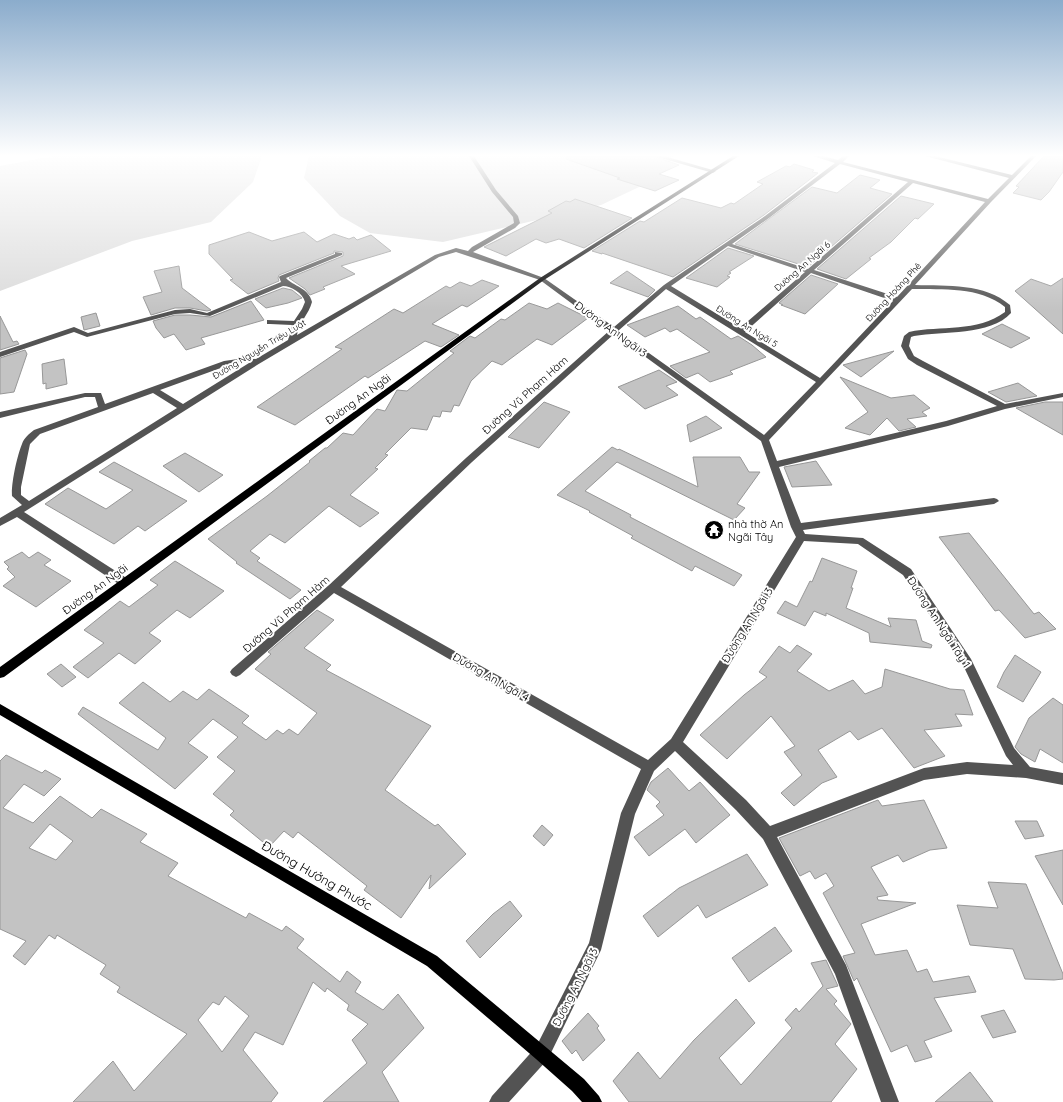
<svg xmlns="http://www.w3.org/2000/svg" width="1063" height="1102" viewBox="0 0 1063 1102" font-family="Quicksand,sans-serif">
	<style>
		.green { fill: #dadada }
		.building { fill: #c3c3c3; stroke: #979797; fill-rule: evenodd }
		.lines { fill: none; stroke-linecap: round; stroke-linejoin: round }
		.minor { fill: #535353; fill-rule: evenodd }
		.major { fill: #000; fill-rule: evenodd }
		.labels { text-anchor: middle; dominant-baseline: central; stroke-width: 4; stroke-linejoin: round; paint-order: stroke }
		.far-street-label { font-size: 9px; fill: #000; stroke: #fff }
		.street-label { font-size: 11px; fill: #000; stroke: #fff }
		.poi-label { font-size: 11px; fill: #000; stroke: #fff; text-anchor: start }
		.near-street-label { font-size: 13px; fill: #000; stroke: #fff }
	</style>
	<rect width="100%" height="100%" fill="#fff"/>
	<g class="green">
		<path d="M 54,156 L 262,156 L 253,182 L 211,222 L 132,241 L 0,291 L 0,166 Z"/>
		<path d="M 309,156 L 674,156 L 656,179 L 601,205 L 443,242 L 370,233 L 340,216 L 304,178 Z"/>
	</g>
	<g class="building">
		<path d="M 566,156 L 653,156 L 679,165 L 659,174 L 679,180 L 655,191 L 617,179 L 620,178 L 566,159 Z"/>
		<path d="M 1044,156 L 1063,156 L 1063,172 L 1049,192 L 1041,200 L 1013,193 L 1019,187 L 1016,186 Z"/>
		<path d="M 794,164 L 814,170 L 812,172 L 818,173 L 764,215 L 673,277 L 602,253 L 602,254 L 592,251 L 640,221 L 644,222 L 682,198 L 721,208 L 731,203 L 734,204 L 763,184 L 757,182 L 786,166 L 790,167 Z"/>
		<path d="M 860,175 L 880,180 L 870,188 L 892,194 L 808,267 L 735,244 L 812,187 L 837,193 Z"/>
		<path d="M 901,196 L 934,204 L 918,219 L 915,218 L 891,242 L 869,258 L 871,259 L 846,279 L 817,269 Z"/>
		<path d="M 575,199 L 632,218 L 584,248 L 559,239 L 546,243 L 536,239 L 506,256 L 484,247 L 552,213 L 548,211 L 566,201 L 570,202 Z"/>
		<path d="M 249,232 L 272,241 L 304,232 L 317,242 L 334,234 L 349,239 L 354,237 L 357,240 L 371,235 L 391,251 L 341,266 L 355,274 L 323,287 L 325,289 L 310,295 L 305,289 L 289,278 L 343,256 L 343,252 L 334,251 L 334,253 L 279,275 L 278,278 L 279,281 L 248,294 L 230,280 L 233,279 L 209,254 L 209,245 Z"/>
		<path d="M 728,248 L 754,256 L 729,272 L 731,273 L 727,276 L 730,277 L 717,287 L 686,278 Z"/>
		<path d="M 179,266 L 182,288 L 211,310 L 207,311 L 190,308 L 175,308 L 151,315 L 143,297 L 162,292 L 154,271 Z"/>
		<path d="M 627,271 L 655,290 L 648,297 L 610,283 Z"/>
		<path d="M 811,275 L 838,284 L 805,314 L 781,305 L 783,305 L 779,303 Z"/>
		<path d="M 1063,278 L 1063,334 L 1015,291 L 1031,279 L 1051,286 Z"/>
		<path d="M 482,280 L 499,286 L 467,307 L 462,305 L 432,324 L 459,335 L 441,347 L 425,341 L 368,378 L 365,376 L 295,425 L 257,407 L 342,349 L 335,347 L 394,309 L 403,313 L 446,286 L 450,288 L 460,282 L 471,286 Z"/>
		<path d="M 283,288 L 292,290 L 302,298 L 288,303 L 266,308 L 255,299 Z"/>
		<path d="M 251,301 L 264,320 L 201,338 L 205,344 L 186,350 L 174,334 L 164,338 L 156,328 L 153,321 L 175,315 L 190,315 L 211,317 Z"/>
		<path d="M 529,303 L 547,309 L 558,303 L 588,318 L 552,345 L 537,339 L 502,365 L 492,361 L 471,381 L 459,406 L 454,405 L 451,412 L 442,411 L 440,417 L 433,416 L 427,430 L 411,428 L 385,454 L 388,455 L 375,468 L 378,469 L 350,495 L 379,513 L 360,527 L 329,506 L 285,543 L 270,534 L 250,551 L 260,558 L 257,561 L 301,590 L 290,599 L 236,563 L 237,562 L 208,539 L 267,496 L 310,462 L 309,461 L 325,448 L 327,448 L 343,433 L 353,435 L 377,409 L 385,411 L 397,390 L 407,391 L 454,353 L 450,351 L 470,336 L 475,338 L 501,319 L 505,320 Z"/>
		<path d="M 678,306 L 696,319 L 700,317 L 731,339 L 738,336 L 752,345 L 766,357 L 730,371 L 733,374 L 710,382 L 698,373 L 686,378 L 670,366 L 710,352 L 677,329 L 670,332 L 665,328 L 645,337 L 627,325 Z"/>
		<path d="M 96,313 L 100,326 L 84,330 L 81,317 Z"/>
		<path d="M 0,316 L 13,342 L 17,341 L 19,344 L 0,350 Z"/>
		<path d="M 1002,324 L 1030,338 L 1011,348 L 982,334 Z"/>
		<path d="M 25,350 L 27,354 L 14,392 L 0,394 L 0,358 Z"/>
		<path d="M 894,351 L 861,377 L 843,365 Z"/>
		<path d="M 64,359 L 67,384 L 46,389 L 46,383 L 43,384 L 42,364 Z"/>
		<path d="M 659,370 L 677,382 L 666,386 L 678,395 L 645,409 L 618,387 Z"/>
		<path d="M 840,377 L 891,398 L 914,395 L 930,408 L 922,412 L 927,416 L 907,419 L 916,427 L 899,431 L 887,418 L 870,435 L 845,428 L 868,412 Z"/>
		<path d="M 1018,383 L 1037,396 L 1006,402 L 988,392 Z"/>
		<path d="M 544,402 L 570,412 L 539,448 L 508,437 Z"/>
		<path d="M 1063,402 L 1063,435 L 1016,408 L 1045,402 Z"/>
		<path d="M 706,416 L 722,428 L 690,442 L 687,425 Z"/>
		<path d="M 612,447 L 618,450 L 619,449 L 698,487 L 693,457 L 740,457 L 749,472 L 760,472 L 737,504 L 745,508 L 734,520 L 617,462 L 585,491 L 631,515 L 630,517 L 742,575 L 734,586 L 695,566 L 692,571 L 631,538 L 633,536 L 589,512 L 590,511 L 557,495 Z"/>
		<path d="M 185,453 L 223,475 L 199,492 L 163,466 Z"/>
		<path d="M 816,461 L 832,485 L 792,487 L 784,467 Z"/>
		<path d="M 114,462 L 187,501 L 145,531 L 138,526 L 114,544 L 45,504 L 68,488 L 106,509 L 133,490 L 99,472 Z"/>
		<path d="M 969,533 L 1034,614 L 1039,612 L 1056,629 L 1025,638 L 999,610 L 995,611 L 939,537 Z"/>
		<path d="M 22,552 L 29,558 L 38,552 L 51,560 L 44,565 L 71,581 L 36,607 L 3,586 L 15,577 L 7,569 L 9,567 L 4,562 Z"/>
		<path d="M 822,558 L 857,571 L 851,588 L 853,588 L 846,608 L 891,627 L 888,618 L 916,620 L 922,641 L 932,645 L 931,648 L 870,642 L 869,633 L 826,613 L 826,616 L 814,611 L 805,626 L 777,613 L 785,601 L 797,607 L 810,581 L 812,582 Z"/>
		<path d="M 175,561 L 224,591 L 190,618 L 177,610 L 149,633 L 161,641 L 135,664 L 119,653 L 88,678 L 73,667 L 104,643 L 84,630 L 120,601 L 129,607 L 158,585 L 150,580 Z"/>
		<path d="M 317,610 L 334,620 L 304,648 L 331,665 L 326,670 L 431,726 L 385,790 L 435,826 L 438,824 L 466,854 L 429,889 L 431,875 L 401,918 L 364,890 L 367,886 L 298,832 L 293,838 L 284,831 L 269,847 L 230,815 L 234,811 L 213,794 L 235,771 L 217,757 L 238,737 L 213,719 L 188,743 L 208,757 L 175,789 L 78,714 L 83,707 L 158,750 L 166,738 L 119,703 L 143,682 L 170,702 L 183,691 L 197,700 L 209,689 L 249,716 L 242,723 L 266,740 L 277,730 L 283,734 L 289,729 L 298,735 L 317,713 L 255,669 L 271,654 L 268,652 Z"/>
		<path d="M 797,645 L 812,654 L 797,671 L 829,691 L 853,680 L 865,694 L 882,687 L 885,669 L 950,689 L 964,690 L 973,715 L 955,714 L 962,726 L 924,730 L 945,756 L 914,768 L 882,728 L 858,740 L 850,731 L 818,750 L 837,777 L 822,783 L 794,806 L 781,793 L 802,775 L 784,752 L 795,746 L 771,716 L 727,759 L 700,735 L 744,695 L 767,677 L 759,672 L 779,646 L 790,653 Z"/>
		<path d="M 1015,655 L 1041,672 L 1023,702 L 997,687 L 1004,672 Z"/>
		<path d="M 61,664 L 76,677 L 62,687 L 47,674 Z"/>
		<path d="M 1053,698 L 1063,705 L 1063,763 L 1040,749 L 1035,762 L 1021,754 L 1015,747 L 1029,718 Z"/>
		<path d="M 6,755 L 42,773 L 45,770 L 61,779 L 44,796 L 24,784 L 3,808 L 33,823 L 60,796 L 92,818 L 101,809 L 147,834 L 140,842 L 178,863 L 168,876 L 246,918 L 249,913 L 282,931 L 286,926 L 304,939 L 297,948 L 340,982 L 347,971 L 361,982 L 355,992 L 383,1010 L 398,994 L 424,1028 L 382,1072 L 399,1102 L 323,1102 L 367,1063 L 352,1040 L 368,1024 L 347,1010 L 349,1005 L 327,988 L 325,992 L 313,982 L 283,1045 L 255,1032 L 243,1050 L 278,1093 L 271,1102 L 73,1102 L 113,1061 L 134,1091 L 187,1034 L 117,992 L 120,987 L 100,974 L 106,965 L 57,935 L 55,939 L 49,935 L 25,965 L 13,956 L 26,941 L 0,929 L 0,761 ZM 50,824 L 73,841 L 56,860 L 29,848 ZM 225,996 L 249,1016 L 222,1052 L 198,1020 L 213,1002 L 219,1005 Z"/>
		<path d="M 668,768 L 689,791 L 700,782 L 730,815 L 696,843 L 685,829 L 649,856 L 634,837 L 664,815 L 656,806 L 660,802 L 647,790 L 651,782 Z"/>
		<path d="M 878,800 L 882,806 L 924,800 L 947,848 L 930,850 L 903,862 L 898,855 L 871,867 L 888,895 L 877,897 L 878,900 L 916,903 L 861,924 L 875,955 L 907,950 L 917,972 L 927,969 L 933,982 L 969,976 L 976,992 L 934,998 L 952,1031 L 924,1041 L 932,1057 L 915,1062 L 907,1045 L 891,1052 L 857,978 L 854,981 L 843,956 L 855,953 L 823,893 L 834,886 L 826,873 L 815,879 L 810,871 L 800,876 L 779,838 Z"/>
		<path d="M 1015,821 L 1037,821 L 1044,836 L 1025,839 Z"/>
		<path d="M 542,825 L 553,835 L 544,846 L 533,836 Z"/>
		<path d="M 1063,850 L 1063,905 L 1035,856 Z"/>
		<path d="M 747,854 L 768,885 L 706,918 L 698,905 L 658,937 L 643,916 L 679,888 Z"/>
		<path d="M 988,882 L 1026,884 L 1063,974 L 1063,979 L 1054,980 L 1025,979 L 1013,949 L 970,945 L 957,905 L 998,908 Z"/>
		<path d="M 510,901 L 522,916 L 480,958 L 466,941 L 493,914 Z"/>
		<path d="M 775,927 L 792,951 L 749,982 L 732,958 Z"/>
		<path d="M 826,960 L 838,986 L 826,989 L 837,1001 L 834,1004 L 851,1024 L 835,1044 L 857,1069 L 831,1102 L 629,1102 L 613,1081 L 638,1052 L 660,1079 L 694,1040 L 736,999 L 755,1023 L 719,1058 L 741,1085 L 792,1028 L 785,1020 L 796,1008 L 799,1012 L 823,986 L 811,963 Z"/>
		<path d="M 1004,1010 L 1016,1032 L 993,1038 L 981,1016 Z"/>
		<path d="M 588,1013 L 599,1026 L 597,1028 L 605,1040 L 583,1061 L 576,1050 L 572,1054 L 562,1041 Z"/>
		<path d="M 970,1072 L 993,1102 L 935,1102 Z"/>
	</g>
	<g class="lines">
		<g class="minor">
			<path d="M 469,156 L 474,156 L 496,190 L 518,216 L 520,223 L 515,228 L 473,252 L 544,278 L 614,327 L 664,285 L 765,216 L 835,163 L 813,156 L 823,156 L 838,160 L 843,156 L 849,156 L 843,162 L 988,199 L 1009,178 L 925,156 L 935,156 L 1012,175 L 1031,156 L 1036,156 L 991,202 L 915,285 C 948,286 984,283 1010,305 L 1011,313 C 990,336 943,331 914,336 L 911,337 L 909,346 L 914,356 L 923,361 L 1005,404 L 1063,393 L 1063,397 L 1005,409 L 948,426 L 779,467 L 801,523 L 994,498 L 997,499 L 999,501 L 994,504 L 803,530 L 805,534 L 863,538 L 911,569 L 971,659 L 1014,748 L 1030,767 L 1063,773 L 1063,785 L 1026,778 L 967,774 L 924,780 L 777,837 L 846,965 L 899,1102 L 881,1102 L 835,974 L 763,839 L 736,810 L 675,751 L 654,771 L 635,814 L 601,950 L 548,1059 L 509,1102 L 489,1102 L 492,1096 L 536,1047 L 589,943 L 621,813 L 641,769 L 334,593 L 240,675 L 236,677 L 232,675 L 230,672 L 232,669 L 329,585 L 466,458 L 609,331 L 540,280 L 456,252 L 439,257 L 257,365 L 24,512 L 128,579 L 129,582 L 128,585 L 120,585 L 17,517 L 0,526 L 0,518 L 22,505 L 12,496 C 11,484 17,456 22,444 C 24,438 29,434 34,430 L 98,407 L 95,397 L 85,397 L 0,418 L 0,412 L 85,393 L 101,393 L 105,404 L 224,361 L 245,358 L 256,359 L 288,340 L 292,325 L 270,324 L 267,324 L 267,320 L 294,321 L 302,309 L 305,302 C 303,293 291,286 283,286 L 210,316 L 190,313 L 175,314 L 87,337 L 74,332 L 0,357 L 0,352 L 74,327 L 88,333 L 175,310 L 190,309 L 207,313 L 281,282 L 279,277 L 280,276 L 335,254 L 335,252 L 342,253 L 342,255 L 286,278 C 293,286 309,288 312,302 C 309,314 299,322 297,335 L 435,255 L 456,248 L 468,251 L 472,247 L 514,223 L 513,217 L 492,192 ZM 840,164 L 908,182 L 808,269 L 732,244 L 769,218 ZM 913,183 L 985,202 L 897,297 L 814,270 ZM 728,246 L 805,272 L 740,328 L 671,286 ZM 811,273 L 893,301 L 820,378 L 745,332 ZM 666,289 L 816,382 L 764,435 L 618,331 ZM 912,289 C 943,290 979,286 1005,307 L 1005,312 C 977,333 941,325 909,332 L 904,336 L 901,346 L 908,359 L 917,365 L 997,406 L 946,421 L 777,461 L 769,440 ZM 614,334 L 761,441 L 791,527 L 796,537 L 671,739 L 648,760 L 341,587 L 472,462 ZM 245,362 L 249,363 L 183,404 L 160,390 L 229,365 ZM 153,393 L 177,408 L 29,501 L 21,495 L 21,487 L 30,444 L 40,434 ZM 804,541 L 858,544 L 903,575 L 963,665 L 1006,756 L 1013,765 L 967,762 L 924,768 L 770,826 L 746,800 L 683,742 Z"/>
			<path d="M 654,156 L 664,156 L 716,171 L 713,173 Z"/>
		</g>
		<g class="major">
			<path d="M 733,156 L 739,156 L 544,280 L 4,677 L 0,678 L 0,667 L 540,278 Z"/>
			<path d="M 0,704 L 437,956 L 584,1079 L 599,1096 L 602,1102 L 582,1102 L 572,1091 L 536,1059 L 427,966 L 0,715 Z"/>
		</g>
	</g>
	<linearGradient id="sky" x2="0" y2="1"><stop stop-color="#8baccc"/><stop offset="0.5" stop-color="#fff"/><stop offset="1" stop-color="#fff" stop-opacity="0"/></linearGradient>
	<rect width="1063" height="311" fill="url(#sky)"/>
	<defs>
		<symbol id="temple-disc" viewBox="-11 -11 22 22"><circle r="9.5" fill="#000" stroke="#fff"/><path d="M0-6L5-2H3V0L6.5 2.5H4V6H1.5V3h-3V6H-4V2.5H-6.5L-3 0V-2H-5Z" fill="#fff"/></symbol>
	</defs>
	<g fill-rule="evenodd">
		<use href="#temple-disc" x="703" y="519" width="22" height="22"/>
	</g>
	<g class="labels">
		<g class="far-street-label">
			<text transform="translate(802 266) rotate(-41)">Đường An Ngãi 6</text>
			<text transform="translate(893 292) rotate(-47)">Đường Hoàng Phê</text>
			<text transform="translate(747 326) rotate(32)">Đường An Ngãi 5</text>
			<text transform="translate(259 349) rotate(-31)">Đường Nguyễn Triệu Luật</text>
		</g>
		<g class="street-label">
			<text transform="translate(611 329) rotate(36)">Đường An Ngãi 3</text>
			<text transform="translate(525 395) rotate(-42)">Đường Vũ Phạm Hàm</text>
			<text transform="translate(358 399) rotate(-36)">Đường An Ngãi</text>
			<text transform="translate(95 589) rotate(-36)">Đường An Ngãi</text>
			<text transform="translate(286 614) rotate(-41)">Đường Vũ Phạm Hàm</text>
			<text transform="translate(939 622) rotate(57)">Đường An Ngãi Tây 1</text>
			<text transform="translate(747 625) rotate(-58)">Đường An Ngãi 3</text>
			<text transform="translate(491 677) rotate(30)">Đường An Ngãi 4</text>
			<text transform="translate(575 987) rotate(-63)">Đường An Ngãi 3</text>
		</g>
		<g class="poi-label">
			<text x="728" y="524">nhà thờ An<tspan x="728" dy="13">Ngãi Tây</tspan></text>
		</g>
		<g class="near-street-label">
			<text transform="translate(317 875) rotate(30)">Đường Hưởng Phước</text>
		</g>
	</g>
</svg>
